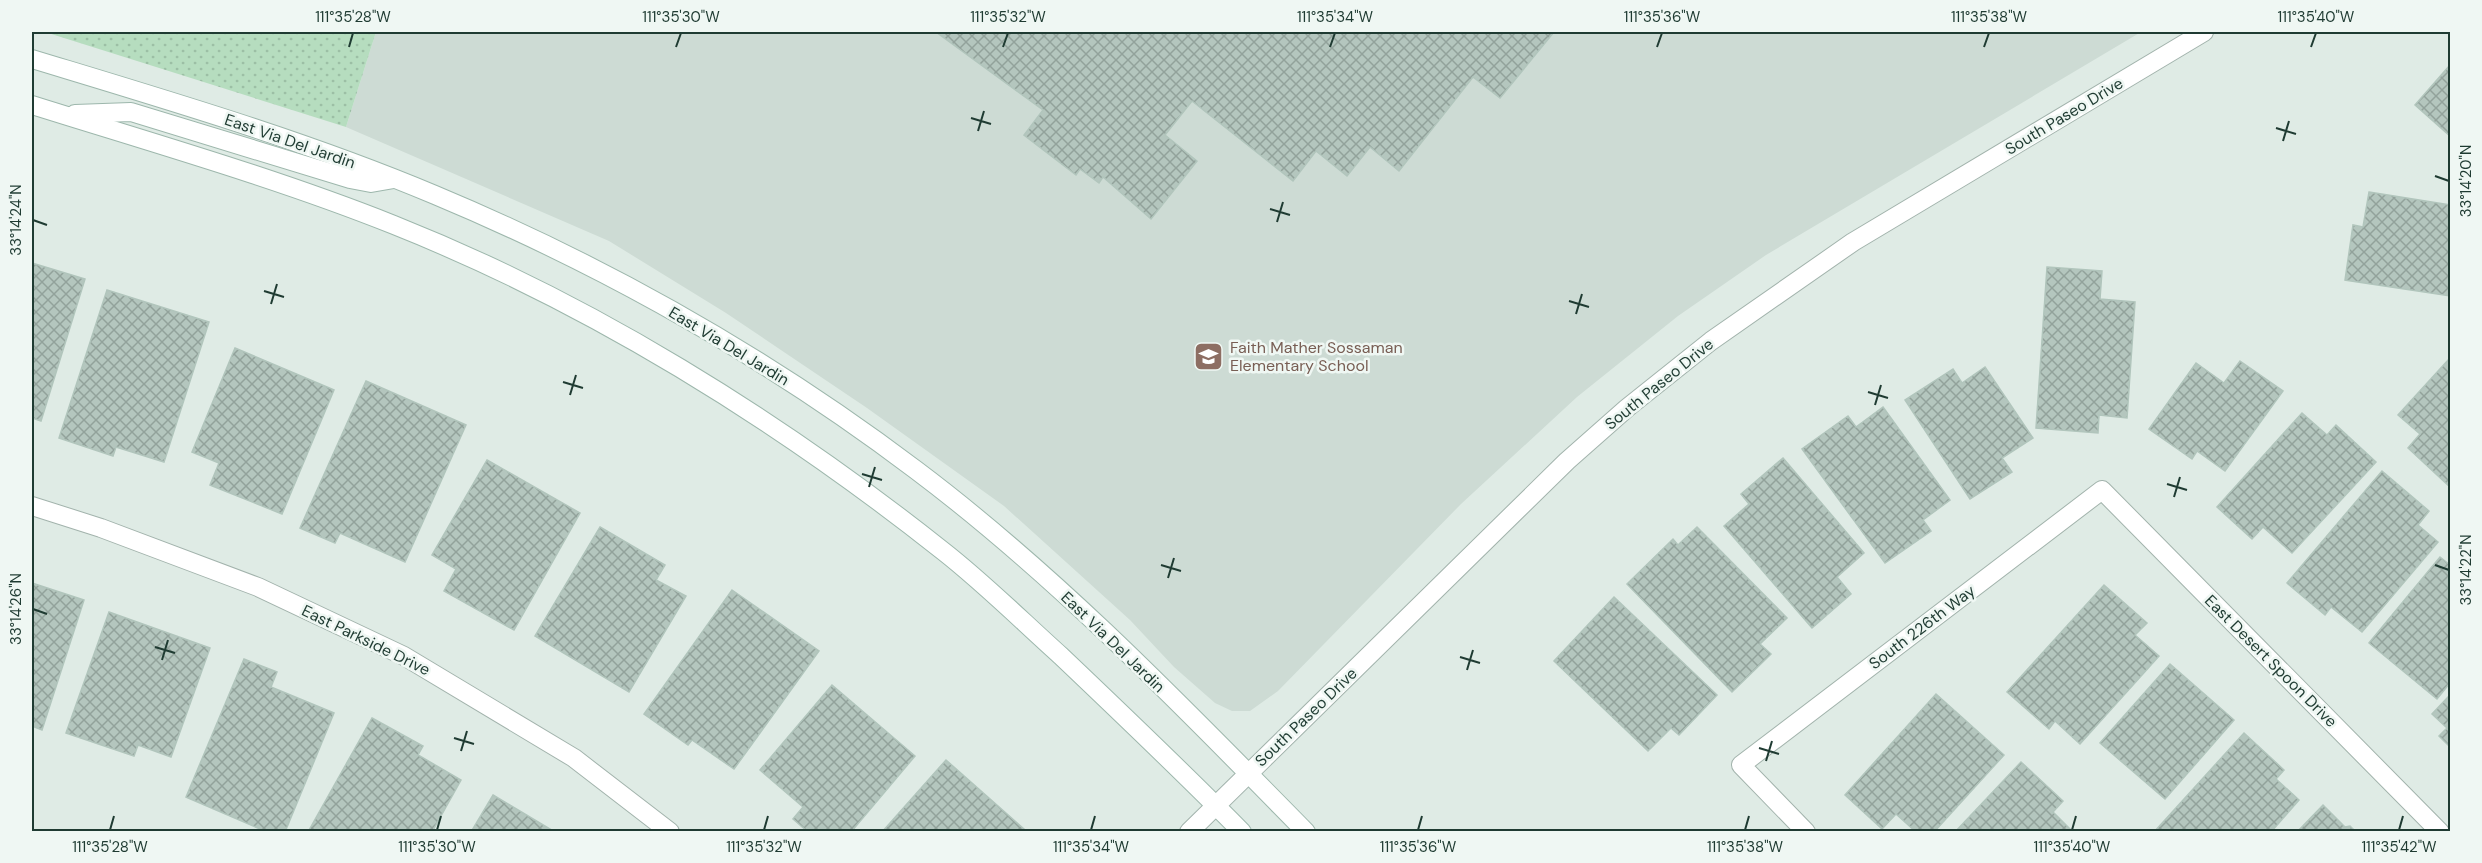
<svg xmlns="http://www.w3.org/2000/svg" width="2482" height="863" viewBox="0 0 2482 863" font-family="'DM Sans',sans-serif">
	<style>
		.built { fill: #cddbd4 }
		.grass { fill: url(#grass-dots) }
		.building { fill: url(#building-cross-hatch); stroke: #b1c5bc; stroke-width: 1.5 }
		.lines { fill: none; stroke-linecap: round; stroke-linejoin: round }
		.street-casing { stroke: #a2b3ac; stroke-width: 20 }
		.secondary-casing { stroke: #9db7ac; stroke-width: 20 }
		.street { stroke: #fff; stroke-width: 18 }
		.secondary { stroke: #fff; stroke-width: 18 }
		.ticks { fill: none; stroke: #1f3b32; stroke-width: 2 }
		.labels { text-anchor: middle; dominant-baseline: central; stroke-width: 5; stroke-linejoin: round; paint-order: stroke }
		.street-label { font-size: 16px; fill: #1f3b32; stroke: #eff7f3 }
		.education-label { font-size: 16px; fill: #785e54; stroke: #eff7f3; text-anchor: start }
		.neatline { fill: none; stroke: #1f3b32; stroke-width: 2 }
		.ticks-label { font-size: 15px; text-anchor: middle; fill: #1f3b32 }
	</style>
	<defs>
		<pattern id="grass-dots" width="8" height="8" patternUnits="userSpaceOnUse" patternTransform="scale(1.5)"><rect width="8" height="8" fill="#b6ddbf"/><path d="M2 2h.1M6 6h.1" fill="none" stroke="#9cbfa5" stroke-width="1.8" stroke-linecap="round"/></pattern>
		<pattern id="building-cross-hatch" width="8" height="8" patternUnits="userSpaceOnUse" patternTransform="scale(1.5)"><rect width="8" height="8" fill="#b4c6be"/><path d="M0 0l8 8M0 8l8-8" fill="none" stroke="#92a29b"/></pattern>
	</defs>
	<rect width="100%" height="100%" fill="#dfebe5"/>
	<path class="built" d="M 376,32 L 2141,32 L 1766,255 L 1678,316 L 1577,397 L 1461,504 L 1278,691 L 1250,711 L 1232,711 L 1215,703 L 1174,667 L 1130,620 L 1004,506 L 867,408 L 726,313 L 609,241 L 346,127 Z"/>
	<path class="grass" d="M 45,32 L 376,32 L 346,127 Z"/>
	<g class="building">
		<path d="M 936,32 L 1554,32 L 1500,98 L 1473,77 L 1399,171 L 1370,147 L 1347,176 L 1316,151 L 1293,181 L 1192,101 L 1165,135 L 1197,161 L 1151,219 L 1103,177 L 1099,183 L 1080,169 L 1076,175 L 1024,135 L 1043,110 Z"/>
		<path d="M 2450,65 L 2450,136 L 2415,105 Z"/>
		<path d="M 2369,192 L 2450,205 L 2450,296 L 2345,280 L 2353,225 L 2363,227 Z"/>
		<path d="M 32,263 L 85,279 L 41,421 L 32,418 Z"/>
		<path d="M 2047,267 L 2102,271 L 2100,299 L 2135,302 L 2127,418 L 2099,415 L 2098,433 L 2036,428 Z"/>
		<path d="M 107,290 L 209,322 L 164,462 L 116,447 L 113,456 L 59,438 Z"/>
		<path d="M 235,348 L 334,390 L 282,514 L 210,485 L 219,463 L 192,452 Z"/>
		<path d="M 2450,358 L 2450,487 L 2408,448 L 2420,434 L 2398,415 Z"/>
		<path d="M 2240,361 L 2283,391 L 2225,471 L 2197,451 L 2192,459 L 2149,429 L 2196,363 L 2224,383 Z"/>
		<path d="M 1985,367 L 2033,438 L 2002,458 L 2012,472 L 1970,499 L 1905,400 L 1953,369 L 1962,383 Z"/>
		<path d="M 366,381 L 466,425 L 405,562 L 340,533 L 335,543 L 300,528 Z"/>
		<path d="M 1883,407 L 1950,500 L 1923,520 L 1931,531 L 1885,563 L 1802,449 L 1848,416 L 1856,427 Z"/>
		<path d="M 2302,413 L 2327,435 L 2336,425 L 2376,462 L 2292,553 L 2263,527 L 2252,539 L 2217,507 Z"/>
		<path d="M 1783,458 L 1864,553 L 1837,577 L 1851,594 L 1812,628 L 1724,526 L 1749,504 L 1741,494 Z"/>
		<path d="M 487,460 L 580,513 L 514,630 L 444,591 L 456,569 L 432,555 Z"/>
		<path d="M 2382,471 L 2429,511 L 2418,525 L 2438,542 L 2362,632 L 2331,607 L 2325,615 L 2287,583 Z"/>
		<path d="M 600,527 L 665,565 L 656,580 L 686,596 L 629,692 L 535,636 Z"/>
		<path d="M 1697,527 L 1787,618 L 1760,644 L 1771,654 L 1732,692 L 1627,584 L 1673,539 L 1678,545 Z"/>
		<path d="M 2440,557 L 2450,565 L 2450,683 L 2437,699 L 2369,643 Z"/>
		<path d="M 32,583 L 84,600 L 42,730 L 32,726 Z"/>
		<path d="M 2104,585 L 2147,623 L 2135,635 L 2159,656 L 2080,744 L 2055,721 L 2049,729 L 2007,692 Z"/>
		<path d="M 732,590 L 819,651 L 734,769 L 692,740 L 688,745 L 644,714 Z"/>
		<path d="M 1614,597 L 1717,695 L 1679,735 L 1671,728 L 1648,751 L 1554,661 Z"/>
		<path d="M 109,612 L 210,648 L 171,757 L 138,745 L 134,756 L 66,733 Z"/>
		<path d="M 244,659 L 277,672 L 271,687 L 334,713 L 285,832 L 267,832 L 186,797 Z"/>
		<path d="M 2170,664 L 2234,720 L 2165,799 L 2100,743 Z"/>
		<path d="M 832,685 L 915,756 L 851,832 L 808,832 L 793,819 L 803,807 L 760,770 Z"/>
		<path d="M 1936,694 L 2004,755 L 1934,832 L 1916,832 L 1896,814 L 1882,829 L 1845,795 Z"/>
		<path d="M 2450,695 L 2450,747 L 2439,736 L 2447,728 L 2432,714 Z"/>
		<path d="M 372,718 L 423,746 L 418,755 L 461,780 L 432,832 L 308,832 Z"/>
		<path d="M 2244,733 L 2284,770 L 2276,779 L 2299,800 L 2271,832 L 2154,832 Z"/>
		<path d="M 946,760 L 1025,830 L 1024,832 L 882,832 Z"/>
		<path d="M 2021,762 L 2063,801 L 2053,812 L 2073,832 L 1955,832 Z"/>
		<path d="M 493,795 L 555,832 L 471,832 Z"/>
		<path d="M 2323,805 L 2345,827 L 2350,826 L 2356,832 L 2297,832 Z"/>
	</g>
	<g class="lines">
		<defs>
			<g id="street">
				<path d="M 32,506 L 101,528 L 258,587 L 404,656 L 574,758 L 670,832"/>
				<path d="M 1189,832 L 1567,461 L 1627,408 L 1711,341 L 1853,242 L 2204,32"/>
				<path d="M 1806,832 L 1741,765 L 2102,490 L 2440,832"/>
			</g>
			<g id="secondary">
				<path d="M 32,59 C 167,100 304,140 435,195 C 605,266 769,359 916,470 C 1057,576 1182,706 1306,832"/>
				<path d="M 32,105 C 153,143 276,178 394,225 C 590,303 778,420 943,551 C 984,583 1022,621 1061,656 C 1122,714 1183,772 1242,832"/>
				<path d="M 75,114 L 131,112 L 350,179 L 371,183 L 394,179"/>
			</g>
		</defs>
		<use href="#street" class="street-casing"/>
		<use href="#secondary" class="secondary-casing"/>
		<use href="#street" class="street"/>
		<use href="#secondary" class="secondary"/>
	</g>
	<path class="ticks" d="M 349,47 L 353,33M 676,47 L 681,33M 1003,47 L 1008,33M 1330,47 L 1335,33M 1657,47 L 1662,33M 1984,47 L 1989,33M 2311,47 L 2316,33M 971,118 L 991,124M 2276,128 L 2296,134M 978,131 L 984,111M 2283,141 L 2289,121M 2435,176 L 2449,181M 1270,209 L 1290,215M 33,220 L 47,225M 1277,222 L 1283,202M 264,291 L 284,297M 1569,301 L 1589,307M 271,304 L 277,284M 1576,314 L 1582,294M 563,382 L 583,388M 1868,392 L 1888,398M 570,395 L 576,375M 1875,405 L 1881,385M 862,474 L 882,480M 2167,484 L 2187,490M 869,487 L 875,467M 2174,497 L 2180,477M 1161,565 L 1181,571M 2435,565 L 2449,570M 1168,578 L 1174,558M 33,609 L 47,614M 155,647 L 175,653M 1460,657 L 1480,663M 162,660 L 168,640M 1467,670 L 1473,650M 454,738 L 474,744M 1759,748 L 1779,754M 461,751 L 467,731M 1766,761 L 1772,741M 110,830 L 114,816M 437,830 L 441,816M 764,830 L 768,816M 1091,830 L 1095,816M 1418,830 L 1422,816M 1745,830 L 1749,816M 2072,830 L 2076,816M 2399,830 L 2403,816"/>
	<defs>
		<symbol id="school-square" viewBox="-11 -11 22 22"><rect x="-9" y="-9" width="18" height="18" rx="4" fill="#8d6e63" stroke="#eff7f3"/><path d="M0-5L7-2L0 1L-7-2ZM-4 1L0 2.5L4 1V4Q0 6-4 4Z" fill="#fff"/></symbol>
	</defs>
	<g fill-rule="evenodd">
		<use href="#school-square" x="1192" y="340" width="33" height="33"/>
	</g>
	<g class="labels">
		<g class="street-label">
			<text transform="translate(2064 116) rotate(-31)">South Paseo Drive</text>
			<text transform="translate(290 141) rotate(19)">East Via Del Jardin</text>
			<text transform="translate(729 346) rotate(31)">East Via Del Jardin</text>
			<text transform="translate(1659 384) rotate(-39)">South Paseo Drive</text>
			<text transform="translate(1922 627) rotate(-37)">South 226th Way</text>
			<text transform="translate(366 640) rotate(26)">East Parkside Drive</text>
			<text transform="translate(1113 642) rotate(44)">East Via Del Jardin</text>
			<text transform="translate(2271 661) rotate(45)">East Desert Spoon Drive</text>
			<text transform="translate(1306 717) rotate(-44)">South Paseo Drive</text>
		</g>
		<g class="education-label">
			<text x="1230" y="347">Faith Mather Sossaman<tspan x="1230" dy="18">Elementary School</tspan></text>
		</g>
	</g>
	<rect width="2482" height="863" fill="none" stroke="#eff7f3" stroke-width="66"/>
	<rect x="33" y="33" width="2416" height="797" class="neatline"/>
	<g class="ticks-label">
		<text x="353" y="22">111°35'28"W</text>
		<text x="681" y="22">111°35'30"W</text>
		<text x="1008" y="22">111°35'32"W</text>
		<text x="1335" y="22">111°35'34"W</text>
		<text x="1662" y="22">111°35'36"W</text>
		<text x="1989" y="22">111°35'38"W</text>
		<text x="2316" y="22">111°35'40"W</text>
		<text transform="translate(2466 181) rotate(-90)" y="5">33°14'20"N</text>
		<text transform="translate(16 220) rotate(-90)" y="5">33°14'24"N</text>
		<text transform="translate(2466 570) rotate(-90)" y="5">33°14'22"N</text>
		<text transform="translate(16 609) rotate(-90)" y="5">33°14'26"N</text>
		<text x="110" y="852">111°35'28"W</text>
		<text x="437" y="852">111°35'30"W</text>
		<text x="764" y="852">111°35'32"W</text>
		<text x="1091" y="852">111°35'34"W</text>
		<text x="1418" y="852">111°35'36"W</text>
		<text x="1745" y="852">111°35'38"W</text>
		<text x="2072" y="852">111°35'40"W</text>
		<text x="2399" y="852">111°35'42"W</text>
	</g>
</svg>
